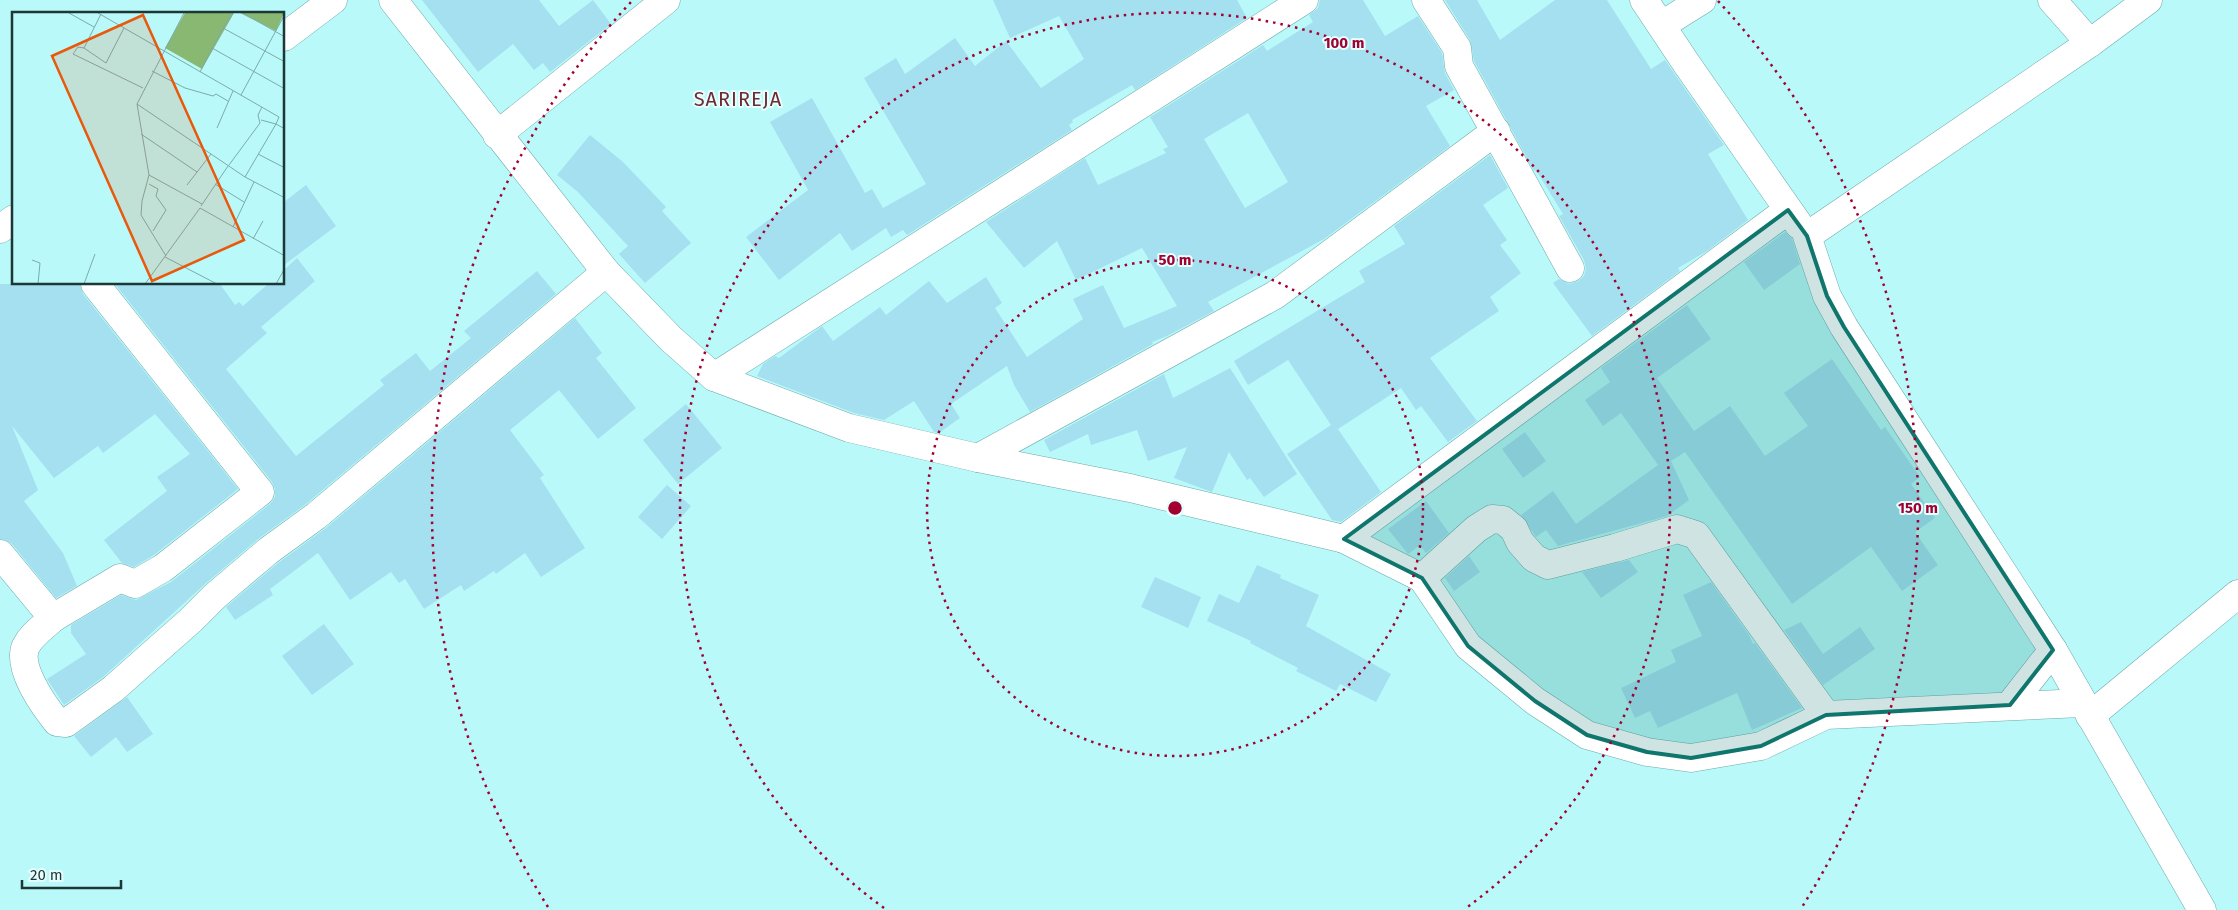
<svg xmlns="http://www.w3.org/2000/svg" width="2238" height="910" viewBox="0 0 2238 910" font-family="'Fira Sans',sans-serif">
	<style>
		.building { fill: #a5e0f0; fill-rule: evenodd }
		.lines { fill: none; stroke-linecap: round; stroke-linejoin: round }
		.street-casing { stroke: #6daaaa; stroke-width: 29 }
		.street { stroke: #fff; stroke-width: 28 }
		.marked { fill: #0f766e; fill-opacity: 0.2; stroke: #0f766e; stroke-width: 4; stroke-linejoin: round }
		.ring { fill: none; stroke: #a10030; stroke-width: 2.5; stroke-dasharray: 2.5 5 }
		.labels { text-anchor: middle; dominant-baseline: central; stroke-width: 4; stroke-linejoin: round; paint-order: stroke }
		.quarter-label { font-size: 20px; letter-spacing: 1px; fill: #702a32; stroke: #e6fefe }
		.inset-road { fill: none; stroke: #7babab; stroke-width: 1 }
		.view { fill: #e8590c; fill-opacity: 0.15; stroke: #e8590c; stroke-width: 2.5 }
		.inset-edge { fill: none; stroke: #1d3737; stroke-width: 2.5 }
		.centre { fill: #a10030; stroke: #e6fefe; stroke-width: 2.5 }
		.ring-label { font-size: 15px; text-anchor: middle; font-weight: bold; fill: #a10030; stroke: #e6fefe; stroke-width: 4; stroke-linejoin: round; paint-order: stroke }
	</style>
	<rect width="100%" height="100%" fill="#baf9f9"/>
	<g class="building">
		<path d="M 422,0 L 539,0 L 559,26 L 593,0 L 611,24 L 550,72 L 543,63 L 534,70 L 513,44 L 478,72 Z"/>
		<path d="M 993,0 L 1237,0 L 1247,18 L 1135,90 L 1132,85 L 1072,120 L 1073,122 L 1069,125 L 1072,130 L 907,235 L 903,230 L 891,237 L 886,228 L 852,251 L 840,233 L 779,280 L 746,237 L 808,190 L 770,122 L 812,98 L 865,193 L 872,189 L 883,208 L 926,184 L 864,78 L 896,58 L 905,74 L 955,38 L 975,66 L 1006,41 L 1041,88 L 1084,59 L 1059,16 L 1010,38 Z"/>
		<path d="M 1320,0 L 1363,0 L 1385,36 L 1418,16 L 1442,53 L 1445,73 L 1454,90 L 1426,106 L 1450,146 L 1324,239 L 1208,302 L 1214,311 L 1167,336 L 1152,342 L 1153,344 L 1030,412 L 1014,385 L 1007,366 L 951,404 L 960,418 L 939,433 L 934,432 L 914,401 L 884,420 L 854,413 L 757,376 L 763,364 L 775,356 L 779,358 L 822,326 L 833,341 L 880,307 L 886,315 L 929,281 L 947,303 L 986,277 L 1002,303 L 995,308 L 1027,357 L 1083,319 L 1073,299 L 1103,285 L 1124,328 L 1177,306 L 1142,248 L 1076,280 L 1057,241 L 1024,268 L 986,222 L 1085,158 L 1098,185 L 1166,153 L 1163,149 L 1168,147 L 1150,117 L 1263,45 L 1267,51 L 1313,22 L 1309,15 L 1318,8 ZM 1248,113 L 1288,182 L 1245,208 L 1204,139 Z"/>
		<path d="M 1445,0 L 1477,0 L 1500,40 L 1555,0 L 1607,0 L 1651,69 L 1665,60 L 1724,145 L 1708,154 L 1748,220 L 1707,251 L 1678,268 L 1680,271 L 1592,336 L 1553,283 L 1559,279 L 1569,284 L 1578,281 L 1584,276 L 1586,269 L 1584,260 L 1559,216 L 1563,214 L 1536,170 L 1534,171 L 1474,61 L 1470,40 Z"/>
		<path d="M 590,135 L 623,162 L 666,207 L 662,211 L 691,243 L 645,283 L 619,254 L 628,246 L 578,192 L 557,175 Z"/>
		<path d="M 1490,155 L 1508,188 L 1483,205 L 1507,240 L 1500,245 L 1521,273 L 1490,297 L 1499,311 L 1430,358 L 1477,421 L 1448,442 L 1421,406 L 1416,410 L 1401,388 L 1338,429 L 1381,492 L 1341,522 L 1332,520 L 1287,454 L 1331,425 L 1288,360 L 1248,385 L 1234,361 L 1365,282 L 1359,271 L 1405,244 L 1394,226 Z"/>
		<path d="M 306,185 L 336,226 L 284,265 L 284,202 Z"/>
		<path d="M 1785,232 L 1792,239 L 1800,264 L 1764,290 L 1744,262 Z"/>
		<path d="M 297,258 L 315,281 L 261,327 L 267,333 L 226,369 L 296,456 L 384,385 L 380,380 L 416,353 L 430,371 L 471,338 L 464,331 L 537,271 L 556,294 L 306,504 L 258,539 L 205,584 L 103,677 L 64,705 L 47,679 L 86,654 L 71,633 L 71,625 L 121,595 L 136,600 L 171,582 L 270,504 L 275,497 L 275,489 L 272,482 L 115,284 L 220,284 L 235,305 L 239,302 L 243,306 L 268,284 L 284,284 L 284,270 Z"/>
		<path d="M 0,284 L 80,284 L 83,294 L 238,489 L 154,555 L 134,567 L 122,563 L 104,540 L 167,491 L 157,477 L 190,454 L 155,414 L 103,453 L 98,446 L 54,478 L 12,426 L 38,490 L 24,501 L 63,553 L 77,586 L 56,598 L 12,544 L 6,540 L 0,539 Z"/>
		<path d="M 1687,305 L 1711,339 L 1657,378 L 1694,431 L 1730,406 L 1765,456 L 1808,426 L 1784,393 L 1832,359 L 1881,430 L 1885,427 L 1920,477 L 1911,484 L 1935,518 L 1915,532 L 1938,565 L 1902,591 L 1871,547 L 1792,604 L 1685,452 L 1671,461 L 1689,500 L 1667,516 L 1558,546 L 1546,530 L 1536,537 L 1521,515 L 1553,491 L 1576,524 L 1658,465 L 1621,413 L 1603,426 L 1585,400 L 1610,382 L 1601,368 Z"/>
		<path d="M 575,318 L 602,353 L 596,358 L 636,408 L 598,439 L 559,390 L 510,430 L 544,475 L 540,478 L 585,548 L 541,577 L 525,553 L 496,574 L 494,571 L 464,591 L 461,585 L 424,609 L 405,579 L 399,583 L 391,572 L 350,600 L 318,553 L 270,589 L 273,595 L 235,620 L 226,607 L 278,563 L 326,528 Z"/>
		<path d="M 1230,368 L 1297,474 L 1264,497 L 1250,478 L 1247,480 L 1229,452 L 1212,492 L 1174,478 L 1187,447 L 1148,461 L 1137,430 L 1091,445 L 1088,434 L 1050,452 L 1044,440 L 1164,374 L 1173,398 Z"/>
		<path d="M 686,404 L 722,448 L 678,484 L 643,440 Z"/>
		<path d="M 1525,432 L 1546,461 L 1523,478 L 1502,449 Z"/>
		<path d="M 667,485 L 691,506 L 662,539 L 638,517 Z"/>
		<path d="M 1426,501 L 1449,533 L 1426,553 L 1420,545 L 1408,554 L 1388,529 Z"/>
		<path d="M 1469,556 L 1480,572 L 1454,591 L 1445,578 Z"/>
		<path d="M 1629,560 L 1638,572 L 1601,598 L 1582,572 Z"/>
		<path d="M 1257,565 L 1281,575 L 1280,578 L 1319,595 L 1306,626 L 1391,674 L 1376,702 L 1340,684 L 1336,691 L 1296,671 L 1298,668 L 1250,643 L 1251,641 L 1207,621 L 1219,594 L 1239,603 Z"/>
		<path d="M 1155,577 L 1201,597 L 1188,628 L 1141,607 Z"/>
		<path d="M 1711,582 L 1749,635 L 1753,644 L 1755,643 L 1802,708 L 1752,730 L 1737,693 L 1658,728 L 1650,711 L 1635,718 L 1621,688 L 1676,662 L 1671,650 L 1702,636 L 1683,595 Z"/>
		<path d="M 1801,622 L 1823,654 L 1860,627 L 1875,649 L 1823,685 L 1784,630 Z"/>
		<path d="M 324,624 L 354,664 L 312,695 L 282,656 Z"/>
		<path d="M 127,697 L 153,734 L 127,752 L 116,737 L 91,757 L 74,736 Z"/>
	</g>
	<g class="lines">
		<defs>
			<g id="street">
				<path d="M 393,0 L 606,272 L 671,339 L 714,377 L 849,428 L 978,458 L 1130,488 L 1344,539 L 1422,578 L 1468,646 L 1535,701 L 1587,735 L 1647,752 L 1691,758 L 1761,746 L 1826,715 L 2082,703"/>
				<path d="M 1426,0 L 1457,48 L 1459,66 L 1570,268"/>
				<path d="M 1644,0 L 1686,63 L 1799,225"/>
				<path d="M 2052,0 L 2090,43"/>
				<path d="M 2148,0 L 2090,43 L 1807,236 L 1827,296 L 1844,327 L 2053,650 L 2202,910"/>
				<path d="M 1662,25 L 1702,0"/>
				<path d="M 284,37 L 333,0"/>
				<path d="M 497,135 L 666,0"/>
				<path d="M 0,229 L 14,219"/>
				<path d="M 714,377 L 1304,0"/>
				<path d="M 978,458 L 1275,295 L 1496,131"/>
				<path d="M 1344,539 L 1788,210"/>
				<path d="M 0,554 L 53,618 C 44,627 32,634 26,646 C 16,667 44,706 57,722 L 66,723 L 113,689 L 191,620 L 215,596 L 268,551 L 316,516 L 606,272"/>
				<path d="M 1422,578 L 1476,529 L 1492,519 L 1503,520 L 1514,529 L 1520,542 L 1534,558 L 1548,565 L 1615,548 L 1677,529 L 1696,535 L 1826,715"/>
				<path d="M 53,618 L 120,578 L 135,584 L 163,568 L 260,492 L 95,284"/>
				<path d="M 2010,705 L 2053,650"/>
				<path d="M 2090,716 L 2238,594"/>
			</g>
		</defs>
		<use href="#street" class="street-casing"/>
		<use href="#street" class="street"/>
	</g>
	<path class="marked" d="M 1788,210 L 1807,236 L 1827,296 L 1844,327 L 2053,650 L 2010,705 L 1826,715 L 1761,746 L 1691,758 L 1647,752 L 1587,735 L 1535,701 L 1468,646 L 1422,578 L 1344,539 Z"/>
	<g class="ring">
		<circle cx="1175" cy="508" r="248"/>
		<path d="M884 908A495 495 0 1 1 1466 908"/>
		<path d="M548 907A743 743 0 0 1 632 1M1718 1A743 743 0 0 1 1802 907"/>
	</g>
	<g class="labels">
		<g class="quarter-label">
			<text x="738" y="99">SARIREJA</text>
		</g>
	</g>
	<g transform="translate(12 12)">
		<rect width="272" height="272" fill="#baf9f9"/>
		<path d="M 173,1 L 222,1 L 190,57 L 153,36 ZM 228,1 L 272,1 L 264,19 Z" fill="#88b872"/>
		<path class="inset-road" d="M 57,1 L 82,15M 86,1 L 267,105 L 264,112 L 273,117M 231,1 L 273,25M 89,2 L 72,36 L 66,35 L 61,42 L 131,76M 211,16 L 221,1M 72,36 L 94,51 L 112,16M 200,36 L 273,77M 140,59 L 173,76 L 201,84 L 204,82 L 216,89M 188,60 L 211,16 L 273,50M 229,83 L 273,2M 125,92 L 233,165 L 273,186M 205,116 L 221,79M 129,122 L 185,160M 246,142 L 273,156M 217,153 L 248,111 L 246,103 L 250,95M 137,163 L 190,192M 233,165 L 264,112 L 249,108M 137,172 L 146,177 L 144,184 L 154,198 L 141,219M 203,172 L 232,190M 175,173 L 199,142M 189,194 L 216,154M 221,215 L 242,170M 241,227 L 251,209M 154,244 L 129,203 L 130,189 L 137,163 L 125,92 L 172,1M 153,245 L 205,272M 20,248 L 28,251 L 26,272M 2,272 L 25,272M 72,272 L 83,242M 133,272 L 188,196 L 273,244M 264,272 L 273,256"/>
		<path class="view" d="M 131,3 L 232,228 L 140,269 L 40,44 Z"/>
		<rect width="272" height="272" class="inset-edge"/>
	</g>
	<circle cx="1175" cy="508" r="8" class="centre"/>
	<g class="ring-label">
		<text x="1344" y="48">100 m</text>
		<text x="1175" y="265">50 m</text>
		<text x="1918" y="513">150 m</text>
	</g>
	<path d="M22 880v8h99v-8" fill="none" stroke="#1d3737" stroke-width="2.5"/>
	<text x="30" y="880" font-size="15" fill="#1d3737" stroke="#e6fefe" stroke-width="4" paint-order="stroke">20 m</text>
</svg>
